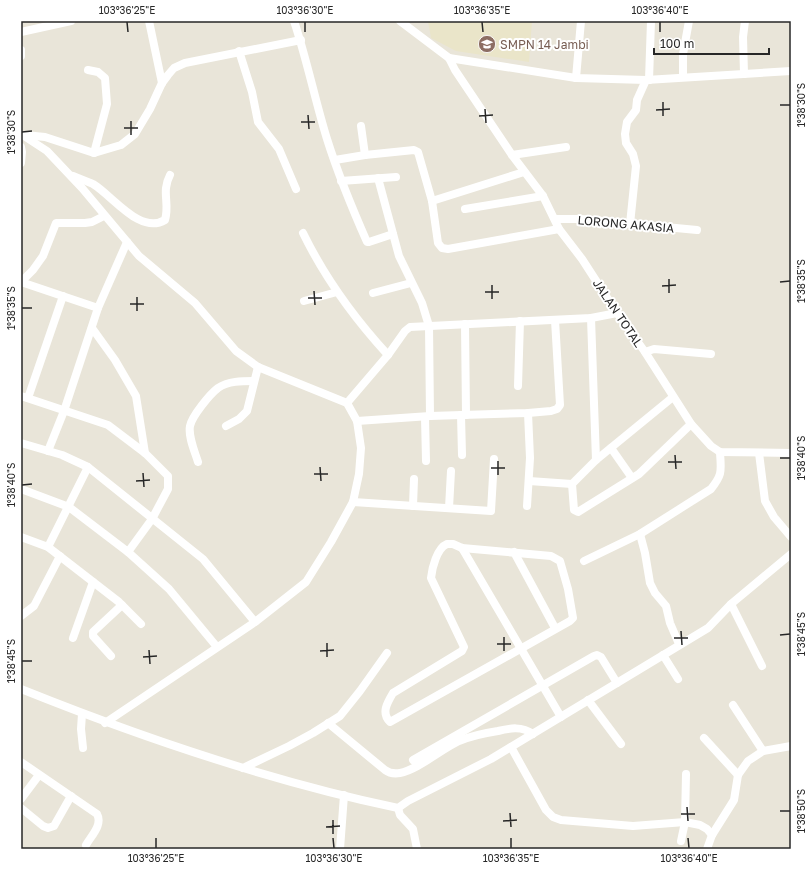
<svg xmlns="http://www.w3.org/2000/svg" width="812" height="870" viewBox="0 0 812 870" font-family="'Golos Text',sans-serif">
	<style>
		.education { fill: #eae5c9 }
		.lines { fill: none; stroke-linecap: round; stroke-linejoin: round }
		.minor { stroke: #fff; stroke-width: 8 }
		.ticks { fill: none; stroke: #272727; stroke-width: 1.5 }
		.labels { text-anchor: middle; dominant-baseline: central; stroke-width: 4; stroke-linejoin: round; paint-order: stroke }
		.education-label { font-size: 12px; fill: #785e54; stroke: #fff; text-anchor: start }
		.street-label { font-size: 12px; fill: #272727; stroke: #fff }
		.neatline { fill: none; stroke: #272727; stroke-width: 1.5 }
		.ticks-label { font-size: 10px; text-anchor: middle; fill: #272727 }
	</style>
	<rect width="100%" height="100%" fill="#e9e5d9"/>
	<path class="education" d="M 428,21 L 532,21 L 529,62 L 456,51 L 431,38 Z"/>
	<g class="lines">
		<g class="minor">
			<path d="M 149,21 L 162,83"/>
			<path d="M 294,21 C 307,60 315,100 327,139 C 338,174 352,208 367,242 L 369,242 L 393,234"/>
			<path d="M 400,21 L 449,58 L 576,78 L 646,80 L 791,71"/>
			<path d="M 21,32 L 71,21"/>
			<path d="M 21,50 L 21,56"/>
			<path d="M 239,51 L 252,92 L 258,122 L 279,149 L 296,189"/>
			<path d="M 449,58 L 455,70 L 512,155 L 543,196 L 559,229 L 582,259 L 617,313 L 645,352 L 691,424 L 711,446 L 720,452 L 791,453"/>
			<path d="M 88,70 L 98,72 L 105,78 L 107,104 L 94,153"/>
			<path d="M 744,74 L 743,37 L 745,21"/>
			<path d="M 683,77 L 683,54 L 689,21"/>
			<path d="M 576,78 L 581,21"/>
			<path d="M 649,80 L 651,21"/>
			<path d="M 361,126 L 365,155"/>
			<path d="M 21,134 L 47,151 L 82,188 L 139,256 L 195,303 L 236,351 L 258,367 L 347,403 L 357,421 L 361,448 L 359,474 L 353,502 L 331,542 L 306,582 L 255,622 L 105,723"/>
			<path d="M 25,135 L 45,137 L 94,153 L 121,145 L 135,134 L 150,109 L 162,83 L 168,75 L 174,68 L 185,63 L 301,40"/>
			<path d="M 21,147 L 22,152 L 21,163"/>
			<path d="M 512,155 L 566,147"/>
			<path d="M 335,160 L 365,155 L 414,150 L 418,152 L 432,201 L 438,243 L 442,248 L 448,249 L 559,229"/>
			<path d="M 73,176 C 80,179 87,181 93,184 C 113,196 140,235 165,220 C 170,203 161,192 170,175"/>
			<path d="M 378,178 L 399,256 L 422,303 L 429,326 L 430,416"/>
			<path d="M 341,181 L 396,177"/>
			<path d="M 432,201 L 524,172"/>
			<path d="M 465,209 L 543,196"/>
			<path d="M 555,219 L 581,219 L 697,230"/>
			<path d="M 630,224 L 636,166 L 633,154 L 626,143 L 625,134 L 627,122 L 636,110 L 637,100 L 646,80"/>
			<path d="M 303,233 C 325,278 354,318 388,355"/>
			<path d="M 21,282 L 33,270 L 43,256 L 56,223 L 85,223 L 92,222 L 104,216"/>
			<path d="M 21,282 L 98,308"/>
			<path d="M 373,293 L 411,283"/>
			<path d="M 304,301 L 337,292"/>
			<path d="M 591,318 L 596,460"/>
			<path d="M 465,324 L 466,415"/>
			<path d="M 92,328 L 115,360 L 136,396 L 145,453"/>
			<path d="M 645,352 L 654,349 L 711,354"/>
			<path d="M 518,386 L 520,321"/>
			<path d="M 21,396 L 108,425 L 145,453 L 168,476 L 168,489 L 152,519 L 128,552"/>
			<path d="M 673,397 L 596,460 L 572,484 L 574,510 L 578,512 L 639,474 L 691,424"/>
			<path d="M 28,398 L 63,296"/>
			<path d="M 347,403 L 388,355 L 405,331 L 410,327 L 591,318 L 617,313"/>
			<path d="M 461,415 L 462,455"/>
			<path d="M 425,417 L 426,461"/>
			<path d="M 357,421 L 430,416 L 528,413 L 551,411 L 557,409 L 560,405 L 555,320"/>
			<path d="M 226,426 L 239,419 L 247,411 L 258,367"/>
			<path d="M 21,443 L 62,455 L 88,467 L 203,559 L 255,622"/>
			<path d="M 611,448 L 632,478"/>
			<path d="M 48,451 L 64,411 L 98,308 L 127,242"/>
			<path d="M 759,453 L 765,501 L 774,517 L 791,537"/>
			<path d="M 198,462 C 195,452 188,437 190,426 C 192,416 210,394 218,388 C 228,381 242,381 254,381"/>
			<path d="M 529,481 L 572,484"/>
			<path d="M 21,489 L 69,507 L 128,552 L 169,589 L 217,647"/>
			<path d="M 353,502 L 491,511 L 494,459"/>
			<path d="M 413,506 L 414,479"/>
			<path d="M 527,506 L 530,458 L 528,413"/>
			<path d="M 449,508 L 451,471"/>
			<path d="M 640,534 L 645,553 L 650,583 L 655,593 L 666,606 L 670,623 L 679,644"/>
			<path d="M 21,537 L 48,547 L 119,602 L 141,624"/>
			<path d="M 447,544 L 453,544 L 462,548 L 551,556 L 560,561 L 568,589 L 573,618 L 570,621 L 390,722 C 381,713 387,703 393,693 L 462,651 L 464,647 L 431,578 C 432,568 437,548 447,544 Z"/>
			<path d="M 48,547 L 88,467"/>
			<path d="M 462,548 L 561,717"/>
			<path d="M 514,552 L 555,628"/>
			<path d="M 584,561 L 640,534 L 711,489 C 723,474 721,471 720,452"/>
			<path d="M 731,604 L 762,666"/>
			<path d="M 21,616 L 34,606 L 60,556"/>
			<path d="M 73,638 L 93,582"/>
			<path d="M 663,655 L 678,679"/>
			<path d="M 111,656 L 93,636 L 93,632 L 122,605"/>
			<path d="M 21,689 C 143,738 269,781 398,808 L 408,801 L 491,759 L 708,628 L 731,604 L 791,554"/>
			<path d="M 588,700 L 621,744"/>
			<path d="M 733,705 L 763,751"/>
			<path d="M 82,714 L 81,729 L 83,748"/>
			<path d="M 328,723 L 385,770 C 389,773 394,774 400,773 C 417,770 442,749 459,741 C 471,736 485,733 498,731 C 510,728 522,726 533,734"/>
			<path d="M 704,738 L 738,775"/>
			<path d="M 511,747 L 546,810 L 553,817 L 561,820 L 633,826 L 685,822 L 700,825 L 707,829 L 712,835"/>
			<path d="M 413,760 L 594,656 L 597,655 L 601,657 L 617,683"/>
			<path d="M 21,762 L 97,814 C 103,825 91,836 86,845"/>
			<path d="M 243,768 L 289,746 L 313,733 L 340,716 L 360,691 L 387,653"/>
			<path d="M 21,799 L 39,775"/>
			<path d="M 21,808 L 43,826 L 48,828 L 54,826 L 71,796"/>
			<path d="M 398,808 L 400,815 L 413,829 L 417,849"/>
			<path d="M 681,841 L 685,822 L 686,774"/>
			<path d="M 340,849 L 344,795"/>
			<path d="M 707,849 L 712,835 L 734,800 L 738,775 L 748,761 L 763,751 L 791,746"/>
		</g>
	</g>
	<path class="ticks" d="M 127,22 L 128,32M 305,22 L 305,32M 482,22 L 483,32M 660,22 L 660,32M 663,102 L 663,116M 780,105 L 790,105M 485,109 L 486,123M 656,110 L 670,109M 308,115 L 309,129M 479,116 L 493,115M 131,121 L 131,135M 301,122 L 315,122M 124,128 L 138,128M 22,132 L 32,131M 669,279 L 669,293M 780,282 L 790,281M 492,285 L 492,299M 662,286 L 676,285M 314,291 L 315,305M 485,292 L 499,292M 137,297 L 137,311M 308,298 L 322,298M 130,304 L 144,304M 22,308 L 32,308M 675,455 L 676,469M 780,458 L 790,458M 498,461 L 498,475M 668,462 L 682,462M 320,467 L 321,481M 491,468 L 505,468M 143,473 L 144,487M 314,474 L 328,474M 136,481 L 150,480M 22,485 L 32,484M 681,631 L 682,645M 780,635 L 790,634M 504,637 L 504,651M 674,638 L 688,638M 327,643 L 327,657M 497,644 L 511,644M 149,650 L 150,664M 320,651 L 334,650M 143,657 L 157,656M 22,661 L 32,661M 687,807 L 688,821M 780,811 L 790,811M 510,813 L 511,827M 681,814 L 695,814M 333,820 L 333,834M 503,821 L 517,820M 326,827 L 340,826M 156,838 L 156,848M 333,838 L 334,848M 511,838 L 511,848M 688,838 L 689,848"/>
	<defs>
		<symbol id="school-disc" viewBox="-11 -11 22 22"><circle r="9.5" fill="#8d6e63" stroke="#fff"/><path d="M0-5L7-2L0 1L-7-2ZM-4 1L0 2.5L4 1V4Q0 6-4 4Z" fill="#fff"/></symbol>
	</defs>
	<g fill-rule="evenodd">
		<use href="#school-disc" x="477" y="34" width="20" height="20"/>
	</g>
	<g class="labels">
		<g class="education-label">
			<text x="500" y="44">SMPN 14 Jambi</text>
		</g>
		<g class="street-label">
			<text transform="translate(626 224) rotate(5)">LORONG AKASIA</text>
			<text transform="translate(618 313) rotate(56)">JALAN TOTAL</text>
		</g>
	</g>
	<rect width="812" height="870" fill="none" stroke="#ffffff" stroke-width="44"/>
	<path d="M654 48v6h115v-6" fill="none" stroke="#272727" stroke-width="2"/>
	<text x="660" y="48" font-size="12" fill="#272727" stroke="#ffffff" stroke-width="3" paint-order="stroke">100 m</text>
	<rect x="22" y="22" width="768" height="826" class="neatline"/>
	<g class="ticks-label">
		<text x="127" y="14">103°36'25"E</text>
		<text x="305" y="14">103°36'30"E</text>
		<text x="482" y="14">103°36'35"E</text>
		<text x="660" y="14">103°36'40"E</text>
		<text transform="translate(801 105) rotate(-90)" y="4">1°38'30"S</text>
		<text transform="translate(11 132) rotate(-90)" y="4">1°38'30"S</text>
		<text transform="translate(801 281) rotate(-90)" y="4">1°38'35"S</text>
		<text transform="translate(11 308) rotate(-90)" y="4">1°38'35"S</text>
		<text transform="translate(801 458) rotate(-90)" y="4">1°38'40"S</text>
		<text transform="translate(11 485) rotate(-90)" y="4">1°38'40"S</text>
		<text transform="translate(801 634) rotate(-90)" y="4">1°38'45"S</text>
		<text transform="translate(11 661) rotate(-90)" y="4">1°38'45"S</text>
		<text transform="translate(801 811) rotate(-90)" y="4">1°38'50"S</text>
		<text x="156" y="862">103°36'25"E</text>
		<text x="334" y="862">103°36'30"E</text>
		<text x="511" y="862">103°36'35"E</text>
		<text x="689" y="862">103°36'40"E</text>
	</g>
</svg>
